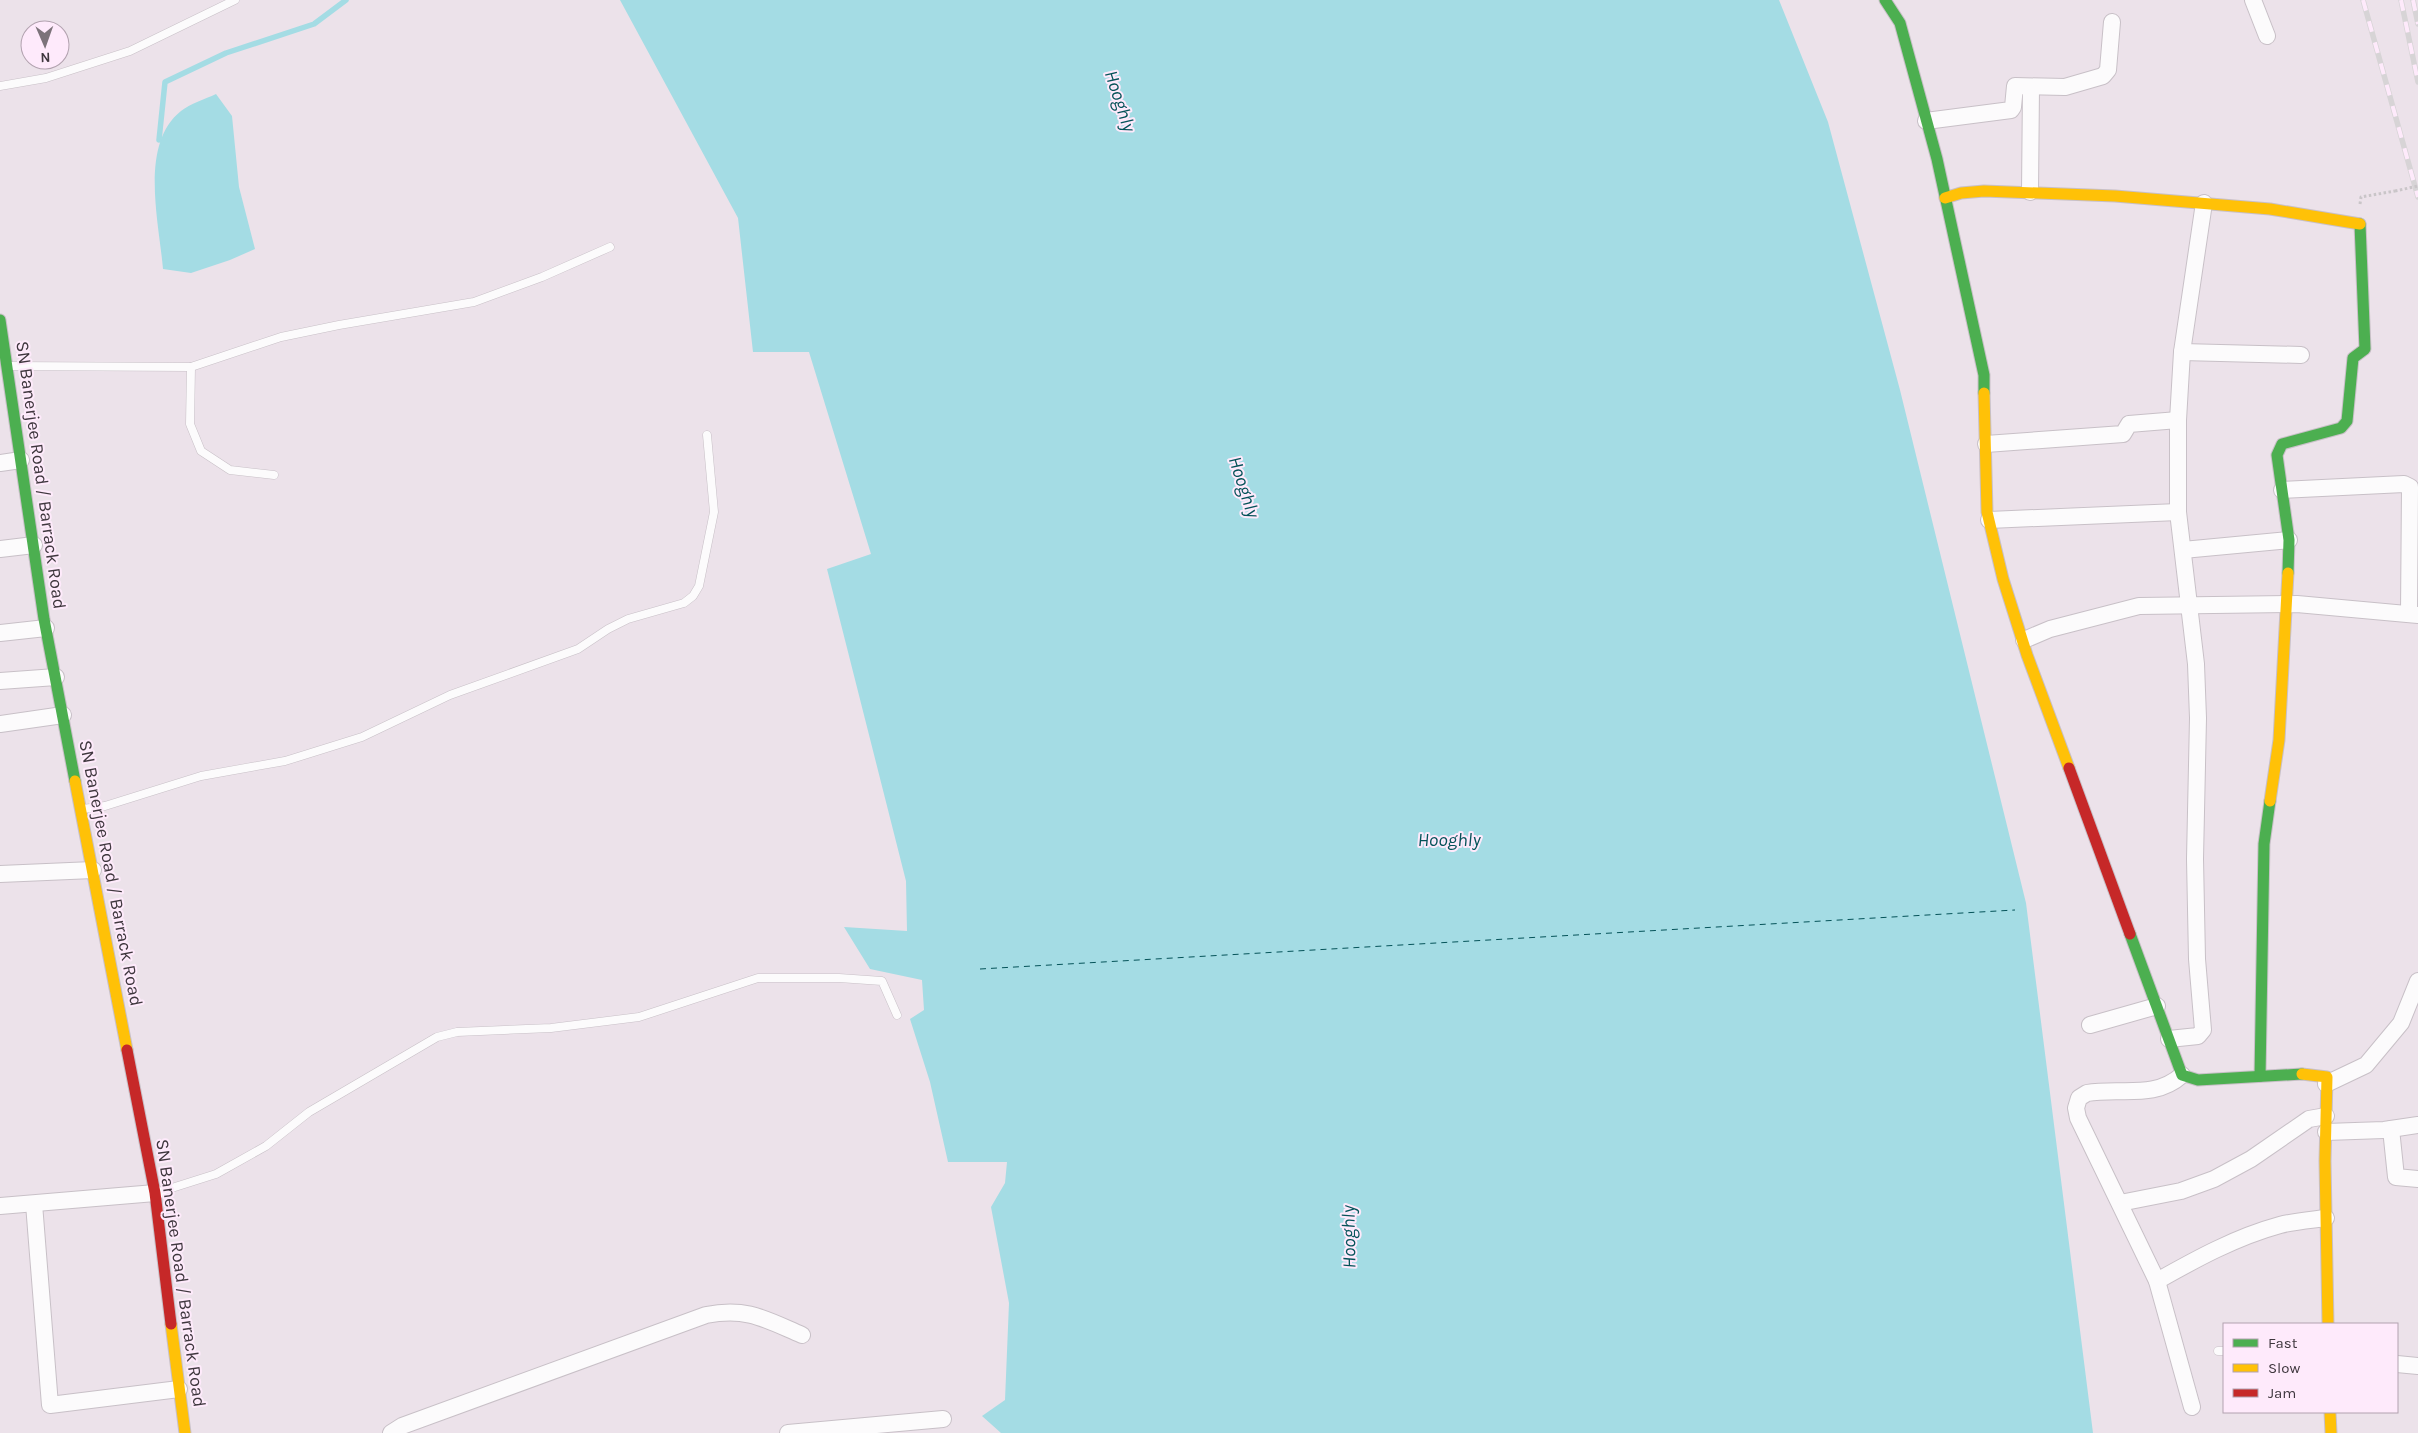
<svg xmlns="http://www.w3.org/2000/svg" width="2418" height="1433" viewBox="0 0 2418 1433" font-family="Karla,sans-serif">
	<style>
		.water { fill: #a4dce4 }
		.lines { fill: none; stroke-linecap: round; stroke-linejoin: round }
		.stream { stroke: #a4dce4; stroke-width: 5.5 }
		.ferry { stroke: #055359; stroke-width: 1; stroke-dasharray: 6 5; stroke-linecap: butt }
		.lane-casing { stroke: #c8c0c7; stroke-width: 9 }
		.street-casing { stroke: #c8c0c7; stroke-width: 18 }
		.fast-casing { stroke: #c8c0c7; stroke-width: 13 }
		.slow-casing { stroke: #c8c0c7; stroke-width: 13 }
		.jam-casing { stroke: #c8c0c7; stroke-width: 13 }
		.path { stroke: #c9c5c8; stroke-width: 3; stroke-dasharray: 2.5 2.5; stroke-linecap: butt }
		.lane { stroke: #fcfbfc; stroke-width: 8 }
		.street { stroke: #fcfbfc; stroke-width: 16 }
		.fast { stroke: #4caf50; stroke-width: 11 }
		.slow { stroke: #ffc107; stroke-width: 11 }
		.jam { stroke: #c62828; stroke-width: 11 }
		.rail-casing { stroke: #d7d4d6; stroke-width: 5.5 }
		.rail { stroke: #feeafb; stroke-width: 4; stroke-dasharray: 11; stroke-linecap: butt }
		.path-bridge { stroke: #c9c5c8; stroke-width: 3; stroke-dasharray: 2.5 2.5; stroke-linecap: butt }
		.labels { text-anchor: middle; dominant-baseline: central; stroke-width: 4; stroke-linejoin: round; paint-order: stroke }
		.street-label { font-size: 18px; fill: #3f373e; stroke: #feeafb }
		.water-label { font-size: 19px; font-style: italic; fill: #055359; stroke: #feeafb }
	</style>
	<rect width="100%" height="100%" fill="#ece2ea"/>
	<g class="water">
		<path d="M 620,0 L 1779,0 L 1828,122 L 1900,390 L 2026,903 L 2093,1433 L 1001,1433 L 982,1416 L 1005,1400 L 1009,1303 L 991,1207 L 1005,1183 L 1007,1162 L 948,1162 L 930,1082 L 910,1019 L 924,1010 L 922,980 L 870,969 L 844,927 L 907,931 L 906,881 L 827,569 L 871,554 L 809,352 L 753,352 L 738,218 Z"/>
		<path d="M 216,94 L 232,116 L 239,187 L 255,249 L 230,260 L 191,273 L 163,269 C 159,222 139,144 181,111 C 190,104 205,99 216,94 Z"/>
	</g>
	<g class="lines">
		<path class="stream" d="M 159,140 L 165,82 L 226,53 L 314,24 L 346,0"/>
		<path class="ferry" d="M 980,969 L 2015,910"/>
		<defs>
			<g id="lane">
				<path d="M 0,86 L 46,78 L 130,51 L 235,0"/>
				<path d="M 8,366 L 191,367 L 281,337 L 339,325 L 474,302 L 542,277 L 610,247"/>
				<path d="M 191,367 L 190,424 L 201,451 L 230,470 L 274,475"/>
				<path d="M 83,809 L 105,806 L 201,776 L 285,761 L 362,737 L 450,695 L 578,649 L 608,629 L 628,619 L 684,603 L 693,596 L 699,586 L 714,512 L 707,435"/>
				<path d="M 156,1193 L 216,1174 L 266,1146 L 309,1112 L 437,1037 L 457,1032 L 551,1028 L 639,1017 L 758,978 L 839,978 L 882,981 L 897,1015"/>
				<path d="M 2218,1351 L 2224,1351"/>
			</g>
			<g id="street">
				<path d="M 2253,0 L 2267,36"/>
				<path d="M 1926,121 L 2011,110 L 2013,107 L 2015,86 L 2065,87 L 2103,76 L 2108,70 L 2112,22"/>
				<path d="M 2030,192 L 2031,87"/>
				<path d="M 2182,352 L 2301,355"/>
				<path d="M 1986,444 L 2123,434 L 2129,424 L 2178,420"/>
				<path d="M 0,463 L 21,460"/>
				<path d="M 2282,490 L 2404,484 L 2410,487 L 2409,614"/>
				<path d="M 1989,520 L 2178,512"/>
				<path d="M 0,549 L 34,545"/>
				<path d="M 2183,550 L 2289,540"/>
				<path d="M 0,633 L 46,628"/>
				<path d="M 2024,640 L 2050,629 L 2139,606 L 2297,604 L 2418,615"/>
				<path d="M 0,681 L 56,677"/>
				<path d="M 0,724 L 63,715"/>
				<path d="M 0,874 L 93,870"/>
				<path d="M 2090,1025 L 2157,1006"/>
				<path d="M 2169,1039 L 2198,1036 L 2203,1030 L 2197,959 L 2195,859 L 2198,718 L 2196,664 L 2178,512 L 2178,420 L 2182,352 L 2204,203"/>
				<path d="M 2182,1075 C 2154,1100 2121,1087 2087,1093 L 2079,1098 L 2076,1108 L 2078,1118 L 2157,1281 L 2192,1407"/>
				<path d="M 2326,1084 L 2366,1065 L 2401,1023 L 2418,981"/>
				<path d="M 2391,1129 L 2396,1177 L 2418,1179"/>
				<path d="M 2326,1132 L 2384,1130 L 2418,1125"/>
				<path d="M 2120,1203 L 2181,1191 L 2214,1179 L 2251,1159 L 2309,1119 L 2326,1116"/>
				<path d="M 34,1204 L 50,1405 L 179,1389"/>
				<path d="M 0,1206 L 155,1193"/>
				<path d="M 2157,1281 C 2196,1259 2236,1237 2280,1225 C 2295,1221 2311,1220 2326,1218"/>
				<path d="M 2397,1364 L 2418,1366"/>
				<path d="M 391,1433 L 402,1426 L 706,1315 C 747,1307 765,1319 802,1335"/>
				<path d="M 788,1433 L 943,1419"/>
			</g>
			<g id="fast">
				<path d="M 1885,0 L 1900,23 L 1937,159 L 1984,375 L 1984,393"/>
				<path d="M 0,320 L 44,619 L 75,781"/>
				<path d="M 2288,573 L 2289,540 L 2277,455 L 2282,444 L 2341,428 L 2347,421 L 2353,358 L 2365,349 L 2360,224"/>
				<path d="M 2130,934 L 2182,1075 L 2198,1080 L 2302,1074"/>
				<path d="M 2260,1076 L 2264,844 L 2270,801"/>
			</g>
			<g id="slow">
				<path d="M 1945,198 L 1961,193 L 1984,191 L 2115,196 L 2270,209 L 2360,224"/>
				<path d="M 1984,393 L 1987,512 L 2003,579 L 2027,655 L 2069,768"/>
				<path d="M 75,781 L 127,1050"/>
				<path d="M 2270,801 L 2279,740 L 2288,573"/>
				<path d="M 2302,1074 L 2327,1077 L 2325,1161 L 2328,1324"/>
				<path d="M 171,1324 L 185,1433"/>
				<path d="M 2330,1412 L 2331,1433"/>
			</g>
			<g id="jam">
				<path d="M 2069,768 L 2130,934"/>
				<path d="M 127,1050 L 155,1193 L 171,1324"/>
			</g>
		</defs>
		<use href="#lane" class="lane-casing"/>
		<use href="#street" class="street-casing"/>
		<use href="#fast" class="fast-casing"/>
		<use href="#slow" class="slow-casing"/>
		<use href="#jam" class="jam-casing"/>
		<path class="path" d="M 2360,204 L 2361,197 L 2395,191"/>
		<use href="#lane" class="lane"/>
		<use href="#street" class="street"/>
		<use href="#fast" class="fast"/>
		<use href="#slow" class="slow"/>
		<use href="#jam" class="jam"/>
		<defs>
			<g id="rail">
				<path d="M 2363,0 L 2418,197"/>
				<path d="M 2401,0 L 2418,82"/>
				<path d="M 2413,0 L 2418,24"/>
			</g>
		</defs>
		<use href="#rail" class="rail-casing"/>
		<use href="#rail" class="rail"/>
		<path class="path-bridge" d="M 2395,191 L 2418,186"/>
	</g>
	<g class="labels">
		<g class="street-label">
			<text transform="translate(41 475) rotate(82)">SN Banerjee Road / Barrack Road</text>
			<text transform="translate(111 873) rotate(79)">SN Banerjee Road / Barrack Road</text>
			<text transform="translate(181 1273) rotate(82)">SN Banerjee Road / Barrack Road</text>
		</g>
		<g class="water-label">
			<text transform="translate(1120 101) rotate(72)">Hooghly</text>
			<text transform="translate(1244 487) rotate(72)">Hooghly</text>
			<text x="1449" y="840">Hooghly</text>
			<text transform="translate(1349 1237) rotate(-91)">Hooghly</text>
		</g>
	</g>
	<rect x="2223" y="1323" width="175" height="90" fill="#feeafb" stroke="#b2a2af"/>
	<rect x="2233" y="1339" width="25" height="8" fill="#4caf50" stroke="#b2a2af"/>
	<text x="2268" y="1348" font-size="15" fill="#3f373e">Fast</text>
	<rect x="2233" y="1364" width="25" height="8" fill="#ffc107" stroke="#b2a2af"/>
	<text x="2268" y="1373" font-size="15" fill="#3f373e">Slow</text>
	<rect x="2233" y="1389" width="25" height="8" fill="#c62828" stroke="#b2a2af"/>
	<text x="2268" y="1398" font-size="15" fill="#3f373e">Jam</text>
	<g transform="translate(45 45) rotate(178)"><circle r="24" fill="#feeafb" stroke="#b2a2af"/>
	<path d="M0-4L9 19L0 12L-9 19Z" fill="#7c737a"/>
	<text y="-8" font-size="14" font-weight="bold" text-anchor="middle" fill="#3f373e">N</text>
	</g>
</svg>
